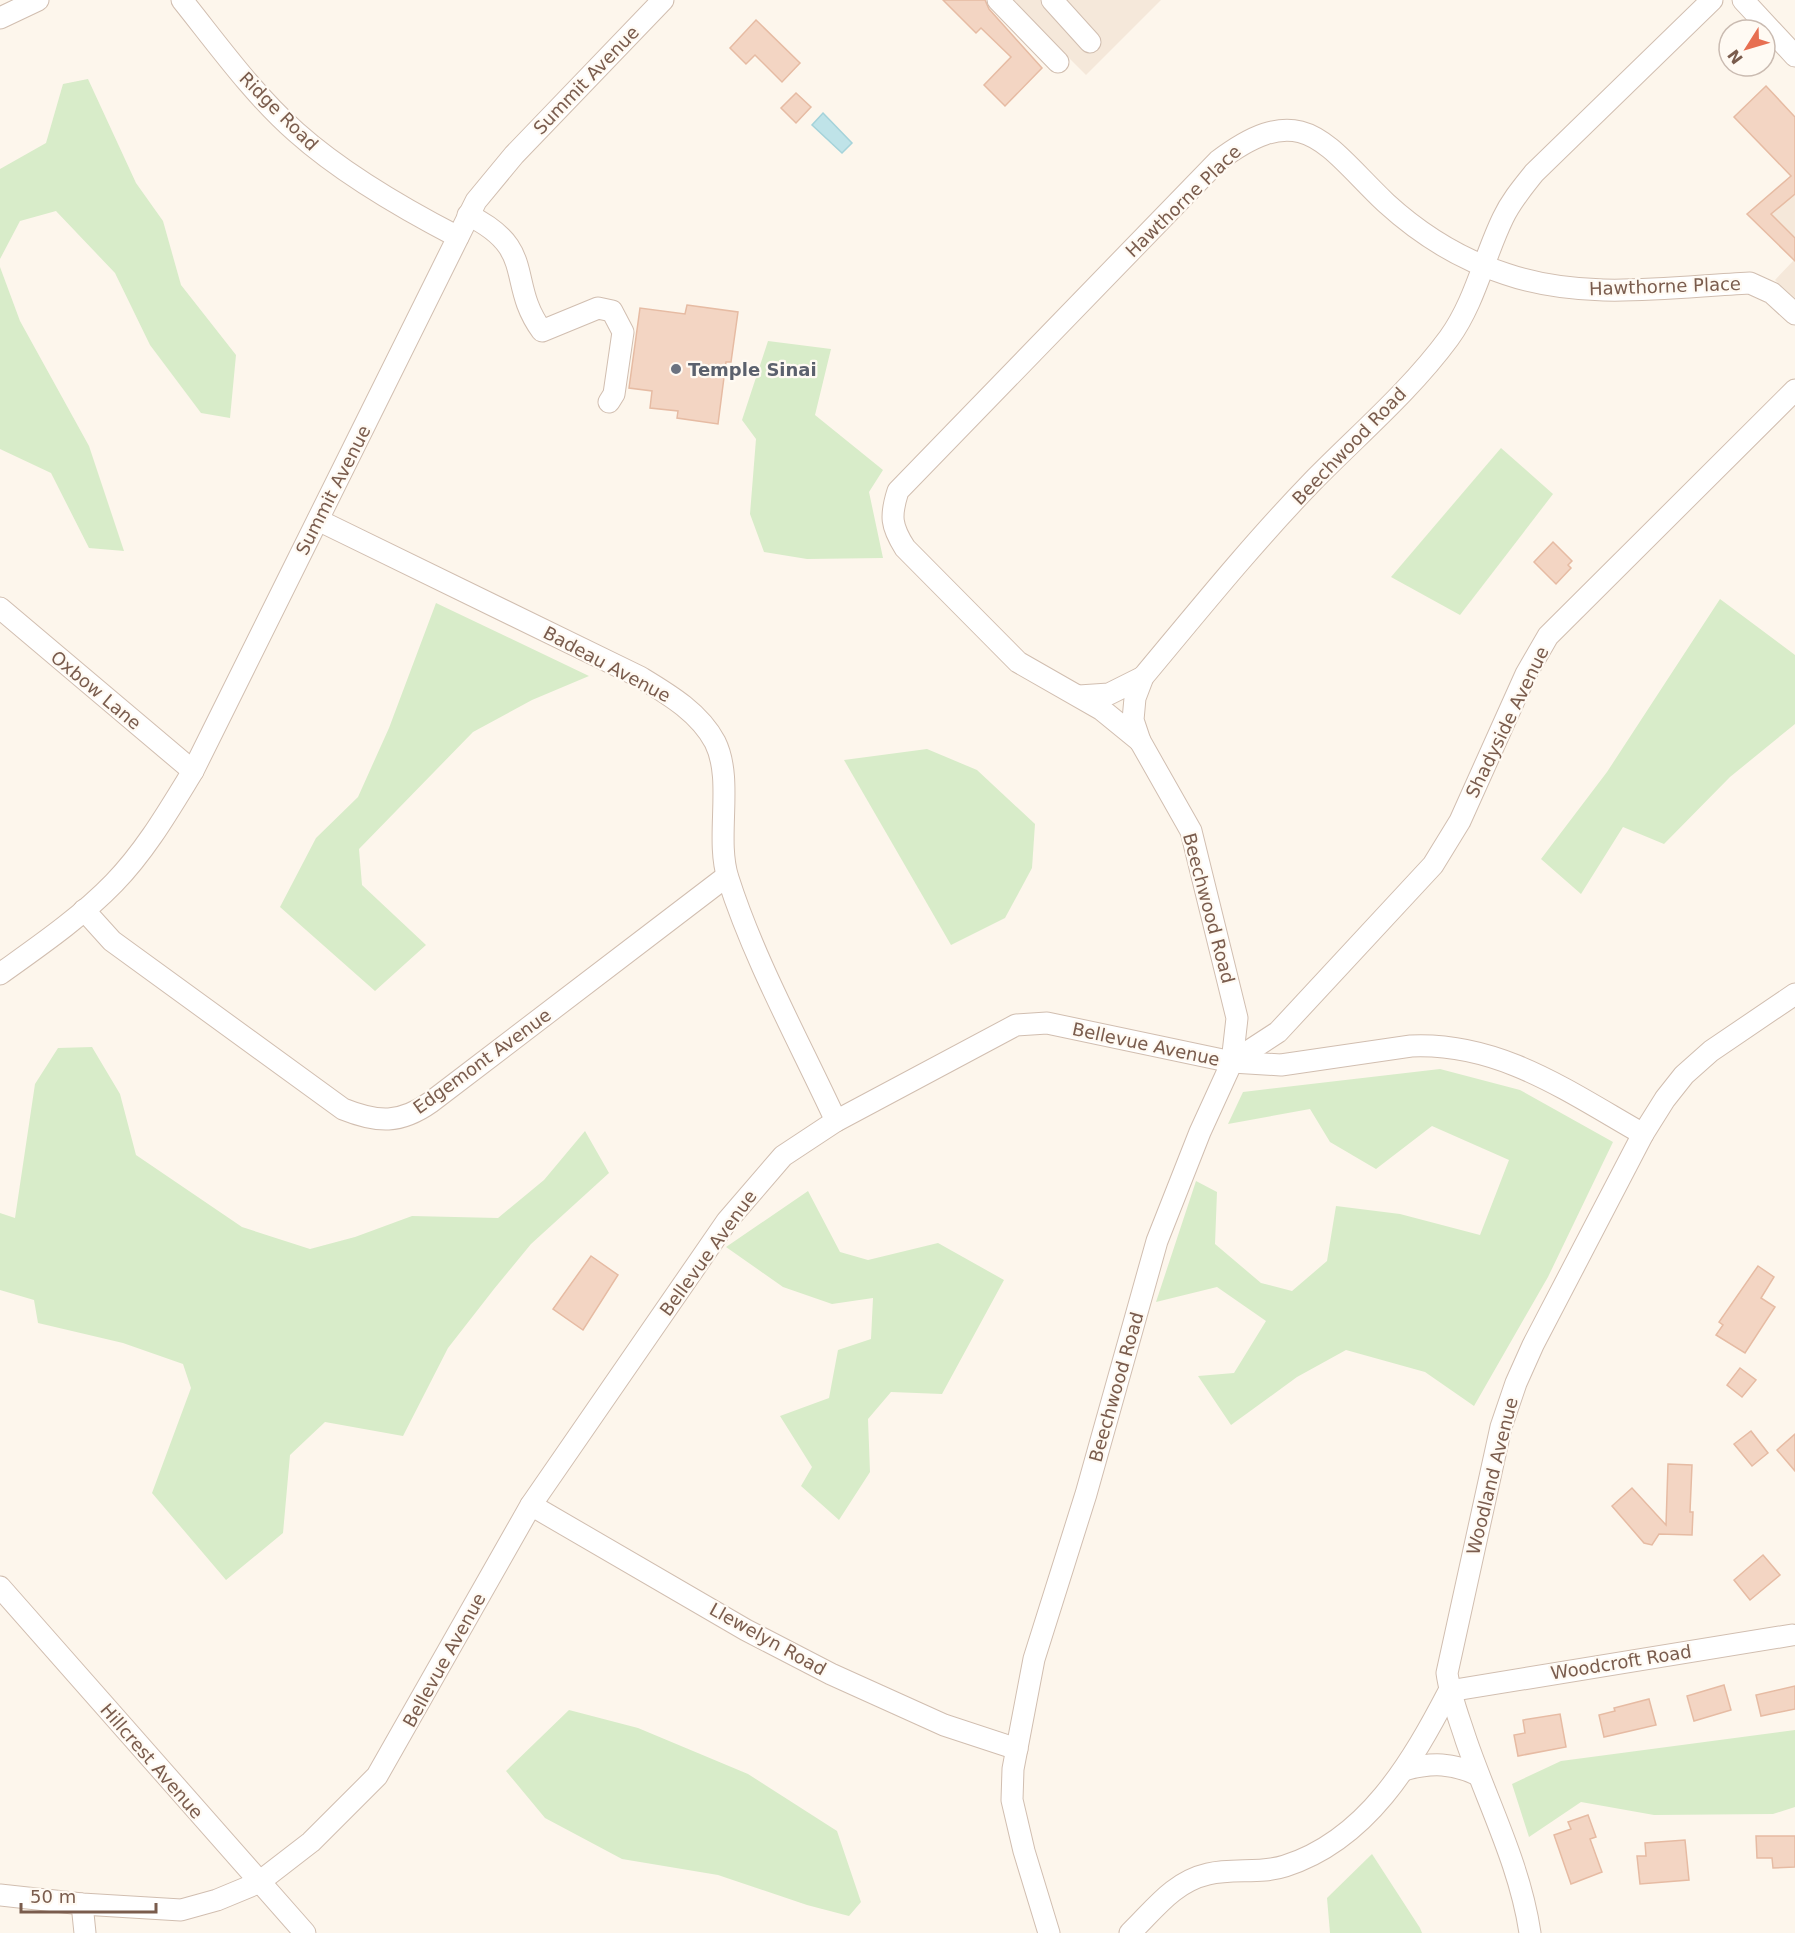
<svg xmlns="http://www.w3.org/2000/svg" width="1795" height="1933" viewBox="0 0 1795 1933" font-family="'DejaVu Sans',sans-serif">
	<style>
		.residential { fill: #f5e8da }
		.green { fill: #d8ecc9 }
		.water { fill: #bfe3e8; stroke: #a5d3da; stroke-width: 1.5 }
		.building { fill: #f3d5c3; stroke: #e6bba3; stroke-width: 1.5 }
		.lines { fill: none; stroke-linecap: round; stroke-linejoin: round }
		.minor-casing { stroke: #d1beb0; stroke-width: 23 }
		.minor { stroke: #fff; stroke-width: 21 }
		.worship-dot { fill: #6b7280; stroke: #fffaf3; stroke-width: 2 }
		.labels { text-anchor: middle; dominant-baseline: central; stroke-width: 4.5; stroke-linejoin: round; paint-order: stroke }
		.street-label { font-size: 18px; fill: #7a5c4d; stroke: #fffaf3 }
		.worship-label { font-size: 18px; font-weight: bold; fill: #5b616d; stroke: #fffaf3; text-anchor: start }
	</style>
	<rect width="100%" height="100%" fill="#fdf6ec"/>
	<g class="residential">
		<path d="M 1011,0 L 1161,0 L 1086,75 Z"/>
		<path d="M 1795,172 L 1795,300 L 1775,280 L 1794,260 L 1747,214 Z"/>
	</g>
	<g class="green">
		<path d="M 88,79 L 136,183 L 163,221 L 181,285 L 236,355 L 230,418 L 201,413 L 150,345 L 115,273 L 56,211 L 20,221 L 0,259 L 0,169 L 46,143 L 63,84 Z"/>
		<path d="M 0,267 L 20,321 L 89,446 L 124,551 L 89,548 L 51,473 L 0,449 Z"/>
		<path d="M 768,341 L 831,349 L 815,415 L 883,470 L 869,492 L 883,558 L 807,559 L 764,552 L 750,514 L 756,439 L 742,420 Z"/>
		<path d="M 1501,448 L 1553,494 L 1460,615 L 1391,577 Z"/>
		<path d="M 1720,599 L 1795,655 L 1795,724 L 1730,777 L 1664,844 L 1623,827 L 1581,894 L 1541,859 L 1607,772 Z"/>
		<path d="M 436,603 L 589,676 L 532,700 L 473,732 L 359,849 L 362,885 L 426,945 L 375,991 L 280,907 L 316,838 L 358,797 L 389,728 Z"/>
		<path d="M 927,749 L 977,770 L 1035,824 L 1032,868 L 1005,918 L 951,945 L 844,760 Z"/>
		<path d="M 92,1047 L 120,1094 L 136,1155 L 242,1227 L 310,1249 L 355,1237 L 412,1216 L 498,1218 L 544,1180 L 585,1131 L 609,1173 L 531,1244 L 494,1289 L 448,1348 L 403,1436 L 325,1422 L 290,1455 L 283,1533 L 226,1580 L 152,1493 L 191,1388 L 183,1364 L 123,1343 L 38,1323 L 34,1300 L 0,1290 L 0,1213 L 15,1218 L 35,1084 L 58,1048 Z"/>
		<path d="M 1440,1069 L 1520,1090 L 1613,1142 L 1548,1277 L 1474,1406 L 1425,1372 L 1346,1350 L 1297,1377 L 1231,1425 L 1198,1376 L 1234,1373 L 1266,1321 L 1217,1287 L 1156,1302 L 1196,1181 L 1217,1192 L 1215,1244 L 1261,1283 L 1292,1291 L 1327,1261 L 1336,1206 L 1400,1214 L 1480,1235 L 1509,1160 L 1432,1126 L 1376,1169 L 1330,1142 L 1310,1109 L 1228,1124 L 1243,1092 Z"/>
		<path d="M 808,1191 L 840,1252 L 868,1260 L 938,1243 L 1004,1280 L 942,1394 L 891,1392 L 868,1419 L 870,1472 L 839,1520 L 801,1486 L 812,1467 L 780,1416 L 829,1398 L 838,1350 L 871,1339 L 873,1298 L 832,1304 L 783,1287 L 726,1247 Z"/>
		<path d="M 569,1710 L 638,1728 L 748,1774 L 837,1831 L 861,1902 L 849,1916 L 807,1905 L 718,1875 L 622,1859 L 545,1818 L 506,1771 Z"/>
		<path d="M 1795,1730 L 1795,1807 L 1773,1814 L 1654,1815 L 1581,1802 L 1529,1837 L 1512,1784 L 1561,1761 Z"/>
		<path d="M 1372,1854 L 1420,1928 L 1422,1933 L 1330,1933 L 1327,1898 Z"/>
	</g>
	<path class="water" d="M 823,113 L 852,143 L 842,153 L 812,125 Z"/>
	<g class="building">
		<path d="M 943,0 L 985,0 L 989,9 L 1042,68 L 1005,106 L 984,85 L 1011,57 L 981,28 L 976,33 Z"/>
		<path d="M 756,20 L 800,63 L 782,82 L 755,55 L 746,64 L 730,48 Z"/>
		<path d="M 1766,86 L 1795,117 L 1795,194 L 1771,214 L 1795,238 L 1795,261 L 1747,214 L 1791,176 L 1734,117 Z"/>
		<path d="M 796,93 L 811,107 L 796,123 L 781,108 Z"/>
		<path d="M 687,305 L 738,312 L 731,362 L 726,362 L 718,424 L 677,418 L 678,411 L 650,408 L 652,391 L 629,388 L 640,308 L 685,314 Z"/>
		<path d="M 1553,542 L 1572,561 L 1568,565 L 1571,568 L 1556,584 L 1534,562 Z"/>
		<path d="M 591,1256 L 618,1275 L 583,1330 L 553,1309 Z"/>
		<path d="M 1758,1266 L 1774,1277 L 1761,1298 L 1775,1307 L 1745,1353 L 1716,1335 L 1723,1325 L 1719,1322 Z"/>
		<path d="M 1740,1368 L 1756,1380 L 1742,1397 L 1727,1385 Z"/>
		<path d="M 1751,1431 L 1768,1453 L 1752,1466 L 1734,1444 Z"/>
		<path d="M 1795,1434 L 1795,1471 L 1777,1450 Z"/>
		<path d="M 1668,1464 L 1692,1465 L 1690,1512 L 1693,1512 L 1692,1535 L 1659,1534 L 1652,1545 L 1644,1543 L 1612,1506 L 1632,1488 L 1666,1525 Z"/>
		<path d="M 1763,1555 L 1780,1575 L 1750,1600 L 1734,1580 Z"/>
		<path d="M 1724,1685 L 1731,1710 L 1694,1721 L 1687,1696 Z"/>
		<path d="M 1795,1686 L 1795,1709 L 1761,1716 L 1756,1695 Z"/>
		<path d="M 1649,1699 L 1656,1725 L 1604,1737 L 1599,1715 L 1615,1711 L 1614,1708 Z"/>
		<path d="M 1560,1714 L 1566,1747 L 1518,1756 L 1514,1735 L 1525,1733 L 1523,1720 Z"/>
		<path d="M 1588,1815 L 1596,1837 L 1590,1839 L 1602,1872 L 1571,1884 L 1554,1835 L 1571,1829 L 1568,1822 Z"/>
		<path d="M 1756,1836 L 1795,1836 L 1795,1867 L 1773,1868 L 1772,1858 L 1757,1858 Z"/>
		<path d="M 1685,1840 L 1689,1880 L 1640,1884 L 1637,1856 L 1646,1856 L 1645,1843 Z"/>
	</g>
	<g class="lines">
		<defs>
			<g id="minor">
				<path d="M 182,0 C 218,45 253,94 296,132 C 343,174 402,208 458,237"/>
				<path d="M 998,0 L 1058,62"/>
				<path d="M 1052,0 L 1090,42"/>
				<path d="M 1743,0 L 1795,56"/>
				<path d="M 0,18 L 38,0"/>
				<path d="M 468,215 C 538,249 506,282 542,331 L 598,308 L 612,311 L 623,332 L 614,394 L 609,402"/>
				<path d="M 318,520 L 640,677 C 668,694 699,712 715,742 C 734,780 715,838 728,878 C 754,960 800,1043 836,1121"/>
				<path d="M 0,608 L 193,771"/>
				<path d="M 1079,696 L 1109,694 L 1143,677"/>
				<path d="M 1140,741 L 1102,710 L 1018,662 L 905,548 C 891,526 890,516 898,491 L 1218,161 C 1304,96 1325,145 1386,203 C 1421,235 1462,260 1506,274 C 1585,301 1669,287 1750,283 L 1772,293 L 1795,314"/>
				<path d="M 84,910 L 112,941 L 343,1109 C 378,1123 400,1124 431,1102 L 727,876"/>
				<path d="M 0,974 C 39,946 80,918 114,883 C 146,850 169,810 193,771 L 476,201 L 514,155 L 663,0"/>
				<path d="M 1232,1062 L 1278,1032 L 1433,865 L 1460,821 L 1526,674 L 1548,636 L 1795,390"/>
				<path d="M 531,1505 L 746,1630 L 831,1674 L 944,1725 L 1017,1749"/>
				<path d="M 0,1587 L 305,1933"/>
				<path d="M 1404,1770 C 1432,1762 1453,1763 1478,1775"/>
				<path d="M 0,1895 L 82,1904 L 181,1910 L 217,1900 L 258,1883 L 311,1842 L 377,1776 L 531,1505 L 727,1221 L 783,1156 L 836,1121 L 1016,1025 L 1047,1023 L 1232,1062 L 1281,1065 L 1411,1046 C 1500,1042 1569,1092 1643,1134"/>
				<path d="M 82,1904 L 85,1933"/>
				<path d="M 1049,1933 L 1024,1851 L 1012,1800 L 1013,1769 L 1034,1659 L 1086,1494 L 1157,1241 L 1200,1132 L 1232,1062 L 1237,1018 L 1191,831 L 1140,741 L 1133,720 L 1135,698 L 1143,677 C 1198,611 1252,544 1312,482 C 1358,435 1410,391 1449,338 C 1475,302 1484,257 1503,218 C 1511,201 1522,188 1534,173 L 1712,0"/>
				<path d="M 1130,1933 C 1154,1910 1173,1882 1208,1874 C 1233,1868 1261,1874 1285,1866 C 1367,1840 1412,1762 1449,1691 L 1792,1635"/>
				<path d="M 1530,1933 C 1520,1865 1488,1804 1466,1740 C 1459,1718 1450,1696 1447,1673 L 1501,1427 L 1516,1383 L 1533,1345 L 1643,1134 L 1665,1099 L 1684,1075 L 1711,1051 L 1795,994"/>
			</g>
		</defs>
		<use href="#minor" class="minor-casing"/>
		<use href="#minor" class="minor"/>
	</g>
	<circle class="worship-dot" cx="676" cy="369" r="6"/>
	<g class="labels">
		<g class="street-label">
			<text transform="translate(586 80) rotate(-46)">Summit Avenue</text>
			<text transform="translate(279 111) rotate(45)">Ridge Road</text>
			<text transform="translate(1183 201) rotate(-44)">Hawthorne Place</text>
			<text transform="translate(1665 286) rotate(-2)">Hawthorne Place</text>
			<text transform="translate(1349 446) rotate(-46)">Beechwood Road</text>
			<text transform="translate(333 490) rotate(-63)">Summit Avenue</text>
			<text transform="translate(607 664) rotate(28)">Badeau Avenue</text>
			<text transform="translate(96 690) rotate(40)">Oxbow Lane</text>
			<text transform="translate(1507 722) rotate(-64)">Shadyside Avenue</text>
			<text transform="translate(1209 908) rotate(75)">Beechwood Road</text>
			<text transform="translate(1146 1044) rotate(12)">Bellevue Avenue</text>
			<text transform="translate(482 1061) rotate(-36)">Edgemont Avenue</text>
			<text transform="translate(708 1253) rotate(-54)">Bellevue Avenue</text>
			<text transform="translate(1116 1387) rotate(-74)">Beechwood Road</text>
			<text transform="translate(1492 1476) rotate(-76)">Woodland Avenue</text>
			<text transform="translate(768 1639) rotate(29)">Llewelyn Road</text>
			<text transform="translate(444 1660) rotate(-61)">Bellevue Avenue</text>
			<text transform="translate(1621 1662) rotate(-9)">Woodcroft Road</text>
			<text transform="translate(152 1761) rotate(49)">Hillcrest Avenue</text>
		</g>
		<g class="worship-label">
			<text x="688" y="369">Temple Sinai</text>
		</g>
	</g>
	<g transform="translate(1747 48) rotate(233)"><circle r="28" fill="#fffaf3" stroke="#cabbb1" stroke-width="1.5"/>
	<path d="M0-4.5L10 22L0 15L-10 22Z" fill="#e76f51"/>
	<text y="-9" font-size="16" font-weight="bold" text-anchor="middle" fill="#7a5c4d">N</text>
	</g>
	<path d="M21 1903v9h135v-9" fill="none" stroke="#7a5c4d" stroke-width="3"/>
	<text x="30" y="1903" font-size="18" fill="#7a5c4d" stroke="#fffaf3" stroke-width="4.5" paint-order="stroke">50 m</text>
</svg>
